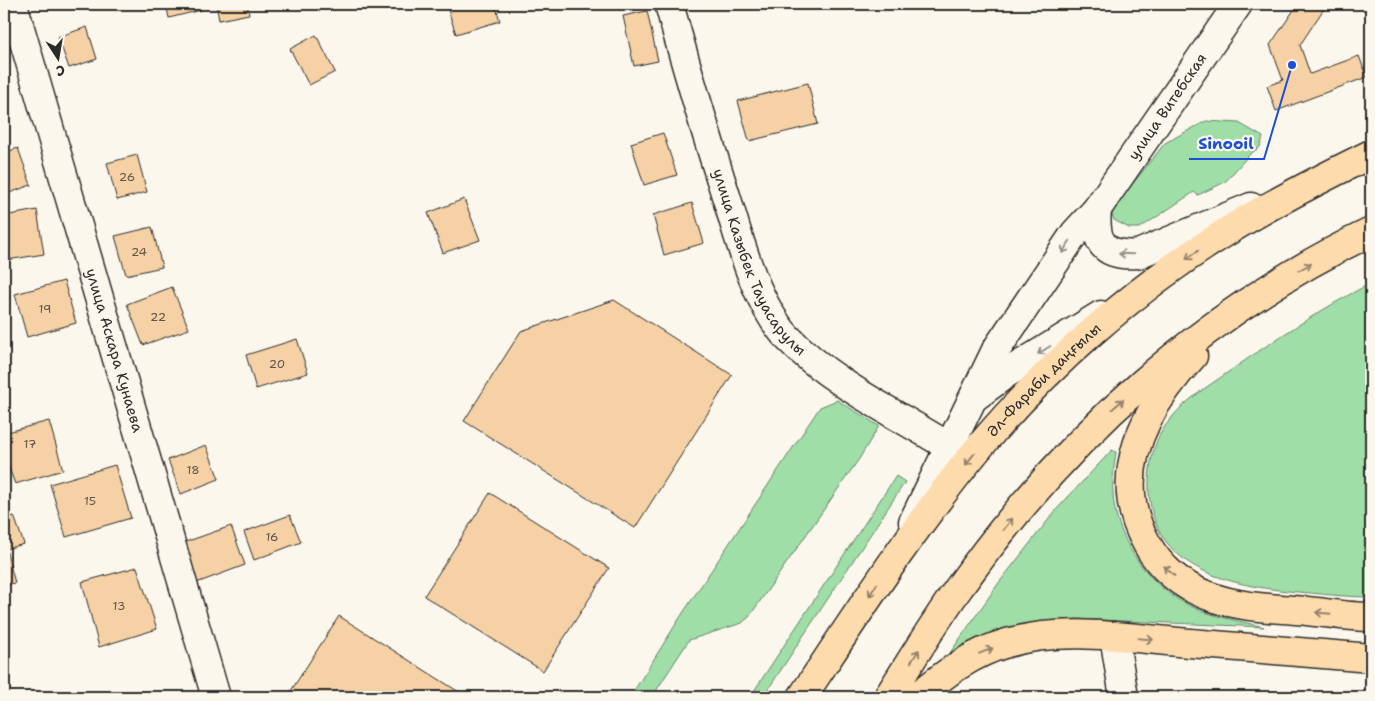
<svg xmlns="http://www.w3.org/2000/svg" width="1375" height="701" viewBox="0 0 1375 701" font-family="'Shantell Sans',sans-serif">
	<style>
		.green { fill: #9fdea7; stroke: #658469 }
		.building { fill: #f5d1a5; stroke: #2b2b2b }
		.lines { fill: none; stroke-linecap: round; stroke-linejoin: round }
		.minor-casing { stroke: #2b2b2b; stroke-width: 31 }
		.major-casing { stroke: #2b2b2b; stroke-width: 31 }
		.minor { stroke: #fbf7ec; stroke-width: 28 }
		.major { stroke: #fedbac; stroke-width: 28 }
		.oneway { stroke: #93918c }
		.oneway2 { stroke: #94836c }
		.labels { text-anchor: middle; dominant-baseline: central; stroke-width: 4.5; stroke-linejoin: round; paint-order: stroke }
		.number-label { font-size: 12px; fill: #5e544a }
		.street-label { font-size: 15px; fill: #2b2b2b; stroke: #fbf7ec }
		.leader { fill: none; stroke: #1d4ed8; stroke-width: 2 }
		.callout-dot { fill: #1d4ed8; stroke: #fbf7ec; stroke-width: 2 }
		.callout-label { font-size: 16px; text-anchor: middle; font-weight: bold; fill: #1d4ed8; stroke: #fbf7ec; stroke-width: 4.5; stroke-linejoin: round; paint-order: stroke }
	</style>
	<rect width="100%" height="100%" fill="#fbf7ec"/>
	<filter id="ink" filterUnits="userSpaceOnUse"><feTurbulence type="fractalNoise" baseFrequency=".02" numOctaves="2"/><feDisplacementMap in="SourceGraphic" scale="10" xChannelSelector="R" yChannelSelector="G"/><feConvolveMatrix kernelMatrix="1 2 1 2 8 2 1 2 1" color-interpolation-filters="sRGB"/></filter>
	<g filter="url(#ink)">
		<g class="green">
			<path d="M 1206,121 L 1239,123 L 1263,137 L 1260,147 L 1249,155 L 1225,182 L 1198,195 L 1194,192 L 1140,228 L 1129,228 L 1114,220 L 1112,214 L 1122,197 L 1165,143 Z"/>
			<path d="M 1371,283 L 1371,597 C 1351,597 1331,595 1311,593 C 1245,588 1154,577 1149,492 C 1148,467 1153,440 1169,421 C 1184,401 1207,387 1227,373 C 1274,340 1321,309 1371,283 Z"/>
			<path d="M 837,400 L 879,426 L 859,459 L 749,617 L 742,623 L 689,640 L 652,697 L 630,697 L 681,616 L 820,407 Z"/>
			<path d="M 1112,450 L 1116,452 C 1114,467 1112,480 1113,494 C 1115,535 1145,581 1181,601 C 1206,616 1236,620 1264,627 L 1077,619 L 1040,622 L 1005,630 L 945,660 L 998,584 L 1056,510 Z"/>
			<path d="M 896,476 L 905,482 L 763,697 L 750,697 Z"/>
		</g>
		<g class="building">
			<path d="M 166,4 L 199,4 L 201,10 L 169,18 Z"/>
			<path d="M 216,4 L 247,4 L 249,14 L 219,20 Z"/>
			<path d="M 446,4 L 495,4 L 500,21 L 456,34 Z"/>
			<path d="M 1298,4 L 1327,4 L 1300,45 L 1310,74 L 1359,56 L 1367,77 L 1276,111 L 1267,86 L 1283,80 L 1270,45 Z"/>
			<path d="M 647,11 L 658,61 L 634,66 L 623,16 Z"/>
			<path d="M 87,27 L 97,59 L 69,68 L 58,37 Z"/>
			<path d="M 316,35 L 335,72 L 309,85 L 290,49 Z"/>
			<path d="M 808,83 L 818,124 L 749,141 L 738,101 Z"/>
			<path d="M 663,133 L 677,175 L 644,185 L 631,143 Z"/>
			<path d="M 18,148 L 31,185 L 4,195 L 4,153 Z"/>
			<path d="M 137,155 L 147,192 L 117,200 L 107,163 Z"/>
			<path d="M 464,199 L 480,240 L 443,253 L 428,213 Z"/>
			<path d="M 692,203 L 704,243 L 664,255 L 653,215 Z"/>
			<path d="M 37,210 L 44,254 L 7,260 L 4,241 L 4,216 Z"/>
			<path d="M 152,227 L 162,267 L 126,275 L 115,236 Z"/>
			<path d="M 64,281 L 76,323 L 27,337 L 15,294 Z"/>
			<path d="M 172,287 L 189,329 L 143,345 L 127,304 Z"/>
			<path d="M 614,300 L 732,375 L 635,528 L 464,421 L 521,331 Z"/>
			<path d="M 297,339 L 308,373 L 256,389 L 246,355 Z"/>
			<path d="M 49,421 L 63,470 L 15,484 L 4,455 L 4,433 Z"/>
			<path d="M 206,445 L 219,479 L 181,494 L 168,460 Z"/>
			<path d="M 115,465 L 131,518 L 66,537 L 50,484 Z"/>
			<path d="M 490,493 L 609,568 L 543,671 L 424,596 Z"/>
			<path d="M 290,515 L 301,542 L 254,560 L 244,532 Z"/>
			<path d="M 14,516 L 24,544 L 6,549 L 15,583 L 4,585 L 4,519 Z"/>
			<path d="M 231,526 L 245,565 L 191,585 L 177,545 Z"/>
			<path d="M 137,567 L 157,629 L 99,647 L 82,582 Z"/>
			<path d="M 339,616 L 467,697 L 287,697 Z"/>
		</g>
		<g class="lines">
			<defs>
				<g id="minor">
					<path id="s1" d="M 13,4 L 216,697"/>
					<path id="s2" d="M 669,4 C 687,69 706,134 727,199 C 740,242 756,303 787,337 C 832,384 895,413 949,447"/>
					<path d="M 1097,209 C 1094,242 1103,257 1138,254 L 1251,207"/>
					<path d="M 976,396 L 1007,373 L 1101,315"/>
					<path id="s3" d="M 913,522 L 996,350 L 1075,233 L 1097,209 L 1238,4"/>
					<path d="M 1114,636 L 1124,697"/>
				</g>
				<g id="major">
					<path d="M 1193,356 C 1145,408 1108,476 1147,544 C 1160,568 1183,587 1209,596 C 1240,608 1275,608 1307,611 C 1328,613 1350,617 1371,617"/>
					<path id="s4" d="M 802,697 C 858,613 912,529 976,451 C 1044,369 1135,288 1226,232 C 1272,203 1322,178 1371,154"/>
					<path d="M 888,697 C 911,661 933,624 958,589 C 1065,438 1204,311 1371,232"/>
					<path d="M 917,697 C 944,674 972,653 1007,643 C 1062,627 1122,637 1178,642 C 1242,647 1307,653 1371,658"/>
				</g>
			</defs>
			<use href="#minor" class="minor-casing"/>
			<use href="#major" class="major-casing"/>
			<use href="#minor" class="minor"/>
			<use href="#major" class="major"/>
		</g>
		<defs><path id="oneway-shaft" d="M-6 0H5M1.5-3L5.5 0L1.5 3" fill="none" stroke-width="1.6" stroke-linecap="round" stroke-linejoin="round" transform="scale(1.25)"/></defs>
		<g class="oneway">
			<use href="#oneway-shaft" transform="translate(1066 247) rotate(124)"/>
			<use href="#oneway-shaft" transform="translate(1126 254) rotate(-178)"/>
			<use href="#oneway-shaft" transform="translate(1044 350) rotate(148)"/>
		</g>
		<g class="oneway2">
			<use href="#oneway-shaft" transform="translate(1192 255) rotate(145)"/>
			<use href="#oneway-shaft" transform="translate(1305 267) rotate(-29)"/>
			<use href="#oneway-shaft" transform="translate(1118 404) rotate(-41)"/>
			<use href="#oneway-shaft" transform="translate(970 459) rotate(128)"/>
			<use href="#oneway-shaft" transform="translate(1008 524) rotate(-52)"/>
			<use href="#oneway-shaft" transform="translate(1169 571) rotate(-138)"/>
			<use href="#oneway-shaft" transform="translate(873 590) rotate(123)"/>
			<use href="#oneway-shaft" transform="translate(1323 613) rotate(-175)"/>
			<use href="#oneway-shaft" transform="translate(1146 639) rotate(5)"/>
			<use href="#oneway-shaft" transform="translate(986 651) rotate(-21)"/>
			<use href="#oneway-shaft" transform="translate(915 656) rotate(-57)"/>
		</g>
	</g>
	<g class="labels">
		<g class="number-label">
			<text x="127" y="177">26</text>
			<text x="139" y="252">24</text>
			<text x="45" y="309">19</text>
			<text x="158" y="317">22</text>
			<text x="277" y="364">20</text>
			<text x="30" y="444">17</text>
			<text x="193" y="470">18</text>
			<text x="90" y="501">15</text>
			<text x="272" y="537">16</text>
			<text x="119" y="606">13</text>
		</g>
		<g class="street-label">
			<text stroke="none"><textPath href="#s3" startOffset="489">улица Витебская</textPath></text>
			<text stroke="none"><textPath href="#s2" startOffset="275">улица Казыбек Тауасарулы</textPath></text>
			<text stroke="none"><textPath href="#s1" startOffset="361">улица Аскара Кунаева</textPath></text>
			<text stroke="none"><textPath href="#s4" startOffset="400">Әл-Фараби даңғылы</textPath></text>
		</g>
	</g>
	<path class="leader" d="M1292 65L1264 159H1189"/>
	<circle class="callout-dot" cx="1292" cy="65" r="5"/>
	<g class="callout-label">
		<text x="1226" y="149">Sinooil</text>
	</g>
	<rect width="1375" height="701" fill="none" stroke="#fbf7ec" stroke-width="20"/>
	<rect x="10" y="10" width="1355" height="681" fill="none" stroke="#2b2b2b" stroke-width="2" filter="url(#ink)"/>
	<g transform="translate(58 58) rotate(168)" stroke="#fbf7ec" stroke-width="4" paint-order="stroke">
	<path d="M0-4L9 19L0 12L-9 19Z" fill="#2b2b2b"/>
	<text y="-8" font-size="14" font-weight="bold" text-anchor="middle" fill="#2b2b2b">С</text>
	</g>
</svg>
